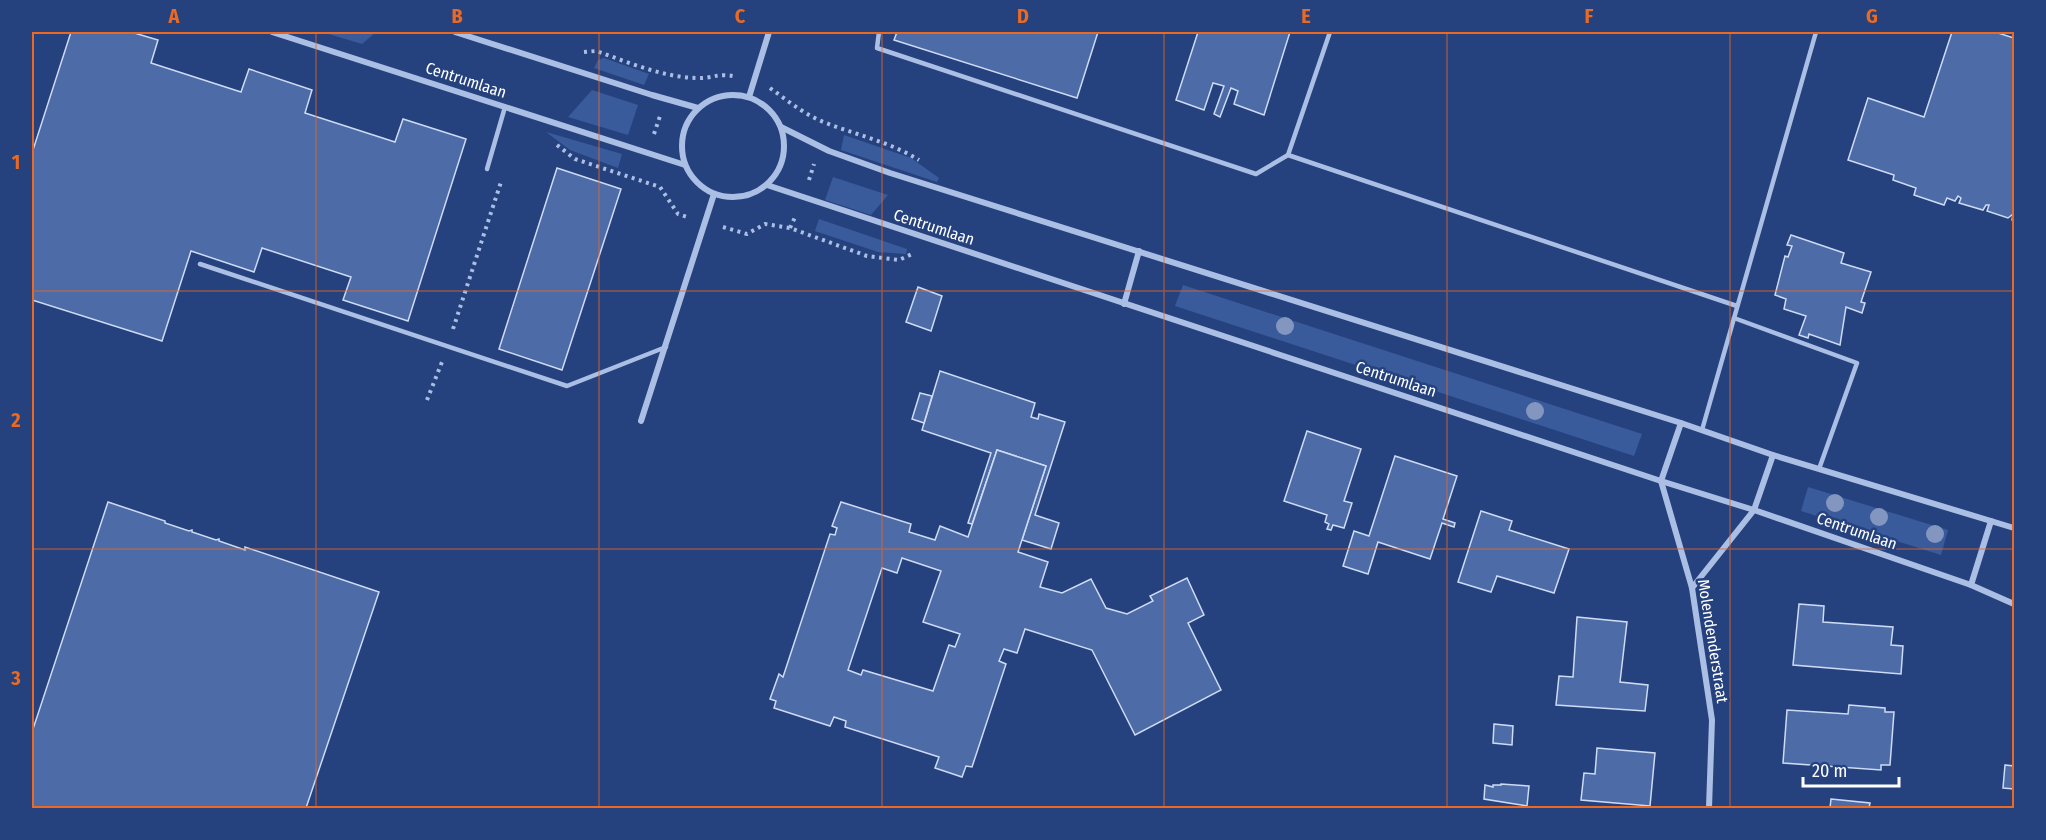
<svg xmlns="http://www.w3.org/2000/svg" width="2046" height="840" viewBox="0 0 2046 840" font-family="'Fira Sans Condensed',sans-serif">
	<style>
		.green { fill: #395a9b }
		.building { fill: #4d6ba7; stroke: #cedbf4; stroke-width: 1.5; fill-rule: evenodd }
		.lines { fill: none; stroke-linecap: round; stroke-linejoin: round }
		.path { stroke: #abbfe5; stroke-width: 4; stroke-dasharray: 3 4.5; stroke-linecap: butt }
		.lane { stroke: #abbfe5; stroke-width: 4.5 }
		.street { stroke: #abbfe5; stroke-width: 6 }
		.tree { fill: #8296bf }
		.grid { fill: none; stroke: #ea6a24; stroke-width: 1.5; stroke-opacity: 0.55 }
		.labels { text-anchor: middle; dominant-baseline: central; stroke-width: 5; stroke-linejoin: round; paint-order: stroke }
		.street-label { font-size: 16px; fill: #fff; stroke: #25427e }
		.neatline { fill: none; stroke: #ea6a24; stroke-width: 2 }
		.grid-label { font-size: 20px; text-anchor: middle; font-weight: bold; fill: #ea6a24 }
	</style>
	<rect width="100%" height="100%" fill="#25427e"/>
	<g class="green">
		<path d="M 322,32 L 376,32 L 362,44 Z"/>
		<path d="M 604,58 L 649,74 L 644,85 L 594,68 L 598,60 Z"/>
		<path d="M 592,90 L 638,105 L 628,135 L 568,117 Z"/>
		<path d="M 546,132 L 622,154 L 618,168 L 570,150 Z"/>
		<path d="M 844,135 L 911,158 L 939,178 L 937,182 L 841,150 Z"/>
		<path d="M 833,177 L 888,195 L 871,215 L 825,200 Z"/>
		<path d="M 819,219 L 907,249 L 906,254 L 878,252 L 815,231 Z"/>
		<path d="M 1183,285 L 1642,434 L 1634,456 L 1175,306 Z"/>
		<path d="M 1808,487 L 1948,530 L 1941,555 L 1801,511 Z"/>
	</g>
	<g class="building">
		<path d="M 71,32 L 131,32 L 158,40 L 151,63 L 241,92 L 249,69 L 312,90 L 305,113 L 395,142 L 403,119 L 466,139 L 408,321 L 343,300 L 351,277 L 262,248 L 254,272 L 191,251 L 162,341 L 32,300 L 32,153 Z"/>
		<path d="M 897,32 L 1098,32 L 1077,98 L 894,40 Z"/>
		<path d="M 1198,32 L 1290,32 L 1264,115 L 1234,104 L 1238,91 L 1231,88 L 1220,117 L 1214,114 L 1224,86 L 1213,83 L 1204,110 L 1176,100 Z"/>
		<path d="M 1952,32 L 1995,32 L 2014,38 L 2014,221 L 2012,220 L 2013,214 L 2008,218 L 1987,211 L 1989,205 L 1986,205 L 1983,210 L 1959,203 L 1961,198 L 1958,196 L 1955,201 L 1947,198 L 1944,205 L 1914,195 L 1916,188 L 1893,180 L 1894,175 L 1848,160 L 1868,98 L 1924,117 Z"/>
		<path d="M 557,168 L 621,189 L 562,370 L 499,349 Z"/>
		<path d="M 1791,235 L 1844,253 L 1841,263 L 1871,272 L 1861,302 L 1865,303 L 1862,313 L 1846,307 L 1840,345 L 1809,334 L 1808,338 L 1799,335 L 1806,316 L 1784,309 L 1786,299 L 1775,295 L 1785,256 L 1788,257 L 1792,246 L 1787,245 Z"/>
		<path d="M 918,287 L 942,296 L 931,331 L 906,322 Z"/>
		<path d="M 940,371 L 1035,403 L 1031,417 L 1038,419 L 1039,414 L 1065,422 L 1035,515 L 1059,523 L 1051,549 L 1022,540 L 1046,466 L 997,450 L 972,524 L 968,523 L 991,453 L 922,430 Z"/>
		<path d="M 920,393 L 932,396 L 924,423 L 912,419 Z"/>
		<path d="M 1307,431 L 1361,449 L 1344,501 L 1352,503 L 1344,528 L 1333,525 L 1331,530 L 1327,529 L 1329,524 L 1325,522 L 1327,515 L 1284,501 Z"/>
		<path d="M 997,450 L 1046,466 L 1018,552 L 1048,562 L 1040,587 L 1062,593 L 1091,579 L 1106,608 L 1127,614 L 1153,601 L 1150,596 L 1187,578 L 1204,615 L 1188,623 L 1221,690 L 1135,735 L 1092,650 L 1025,629 L 1017,653 L 1004,649 L 999,661 L 1006,664 L 972,767 L 966,766 L 962,777 L 935,768 L 939,757 L 845,727 L 846,721 L 834,717 L 830,726 L 774,708 L 776,701 L 770,699 L 779,674 L 783,677 L 830,534 L 835,535 L 837,528 L 832,526 L 841,502 L 911,524 L 909,532 L 935,540 L 940,526 L 968,537 ZM 902,558 L 941,571 L 923,622 L 960,634 L 955,647 L 949,645 L 933,691 L 863,670 L 861,675 L 848,670 L 882,568 L 897,573 Z"/>
		<path d="M 1395,456 L 1457,476 L 1443,519 L 1455,523 L 1454,527 L 1442,523 L 1430,559 L 1378,542 L 1368,574 L 1343,566 L 1354,531 L 1369,536 Z"/>
		<path d="M 108,502 L 165,521 L 165,523 L 189,531 L 192,530 L 192,532 L 216,540 L 219,539 L 219,541 L 245,550 L 245,547 L 379,592 L 306,808 L 32,808 L 32,732 Z"/>
		<path d="M 1481,511 L 1512,521 L 1509,530 L 1569,549 L 1554,593 L 1497,576 L 1491,592 L 1458,582 Z"/>
		<path d="M 1799,604 L 1824,606 L 1823,622 L 1893,627 L 1891,645 L 1903,646 L 1901,674 L 1793,665 Z"/>
		<path d="M 1577,617 L 1627,622 L 1620,682 L 1648,685 L 1645,711 L 1556,705 L 1559,676 L 1573,677 Z"/>
		<path d="M 1849,705 L 1885,708 L 1885,712 L 1894,712 L 1890,765 L 1881,765 L 1881,770 L 1783,763 L 1787,710 L 1848,714 Z"/>
		<path d="M 1494,724 L 1513,726 L 1512,745 L 1493,743 Z"/>
		<path d="M 1597,748 L 1655,753 L 1650,806 L 1581,800 L 1584,773 L 1595,774 Z"/>
		<path d="M 2005,765 L 2014,766 L 2014,789 L 2003,788 Z"/>
		<path d="M 1501,784 L 1529,786 L 1527,806 L 1484,799 L 1485,785 L 1493,787 L 1493,785 L 1501,785 Z"/>
		<path d="M 1831,799 L 1870,803 L 1869,808 L 1830,808 Z"/>
	</g>
	<g class="lines">
		<g class="path">
			<path d="M 584,52 L 596,51 C 628,62 662,77 696,78 C 713,79 717,72 737,77"/>
			<path d="M 770,88 C 788,101 805,115 826,123 C 857,135 890,142 919,160"/>
			<path d="M 654,134 L 660,116"/>
			<path d="M 557,145 L 575,159 L 660,187 L 678,214 L 687,217"/>
			<path d="M 809,180 L 814,164"/>
			<path d="M 723,227 L 747,234 L 765,224 L 790,228 L 867,256 L 899,260 L 912,254"/>
			<path d="M 790,228 L 796,215"/>
			<path d="M 453,329 L 501,182"/>
			<path d="M 427,400 L 442,362"/>
		</g>
		<g class="lane">
			<path d="M 879,32 L 877,48 L 1256,174 L 1288,155 L 1737,306"/>
			<path d="M 1288,155 L 1330,32"/>
			<path d="M 487,169 L 505,107"/>
			<path d="M 200,264 L 567,386 L 666,347"/>
			<path d="M 1734,318 L 1857,363 L 1819,469"/>
			<path d="M 1702,430 L 1816,32"/>
		</g>
		<g class="street">
			<path d="M 272,32 L 685,165"/>
			<path d="M 455,32 L 652,95 L 698,108"/>
			<circle cx="733" cy="146" r="51"/>
			<path d="M 749,97 L 769,32"/>
			<path d="M 781,127 L 829,151 L 890,173 L 1681,423 L 1773,455 L 2014,528"/>
			<path d="M 767,185 L 1661,481 L 1754,510 L 1971,585 L 2014,604"/>
			<path d="M 1124,304 L 1139,251"/>
			<path d="M 641,421 L 714,194"/>
			<path d="M 1681,423 L 1661,481 L 1692,588 L 1712,720 L 1709,808"/>
			<path d="M 1971,585 L 1991,521"/>
			<path d="M 1692,588 L 1754,510 L 1773,455"/>
		</g>
	</g>
	<g class="tree">
		<circle cx="1285" cy="326" r="9"/>
		<circle cx="1535" cy="411" r="9"/>
		<circle cx="1835" cy="503" r="9"/>
		<circle cx="1879" cy="517" r="9"/>
		<circle cx="1935" cy="534" r="9"/>
	</g>
	<path class="grid" d="M 316,32 L 316,808M 599,32 L 599,808M 882,32 L 882,808M 1164,32 L 1164,808M 1447,32 L 1447,808M 1730,32 L 1730,808M 32,291 L 2014,291M 32,549 L 2014,549"/>
	<g class="labels">
		<g class="street-label">
			<text transform="translate(466 80) rotate(18)">Centrumlaan</text>
			<text transform="translate(934 227) rotate(18)">Centrumlaan</text>
			<text transform="translate(1396 379) rotate(18)">Centrumlaan</text>
			<text transform="translate(1857 531) rotate(19)">Centrumlaan</text>
			<text transform="translate(1713 641) rotate(81)">Molendenderstraat</text>
		</g>
	</g>
	<rect width="2046" height="840" fill="none" stroke="#25427e" stroke-width="66"/>
	<path d="M1803 777v9h96v-9" fill="none" stroke="#ffffff" stroke-width="3"/>
	<text x="1812" y="777" font-size="18" fill="#ffffff" stroke="#25427e" stroke-width="4.5" paint-order="stroke">20 m</text>
	<rect x="33" y="33" width="1980" height="774" class="neatline"/>
	<g class="grid-label">
		<text x="174" y="23">A</text>
		<text x="457" y="23">B</text>
		<text x="740" y="23">C</text>
		<text x="1023" y="23">D</text>
		<text x="1306" y="23">E</text>
		<text x="1589" y="23">F</text>
		<text x="1872" y="23">G</text>
		<text x="16" y="169">1</text>
		<text x="16" y="427">2</text>
		<text x="16" y="685">3</text>
	</g>
</svg>
